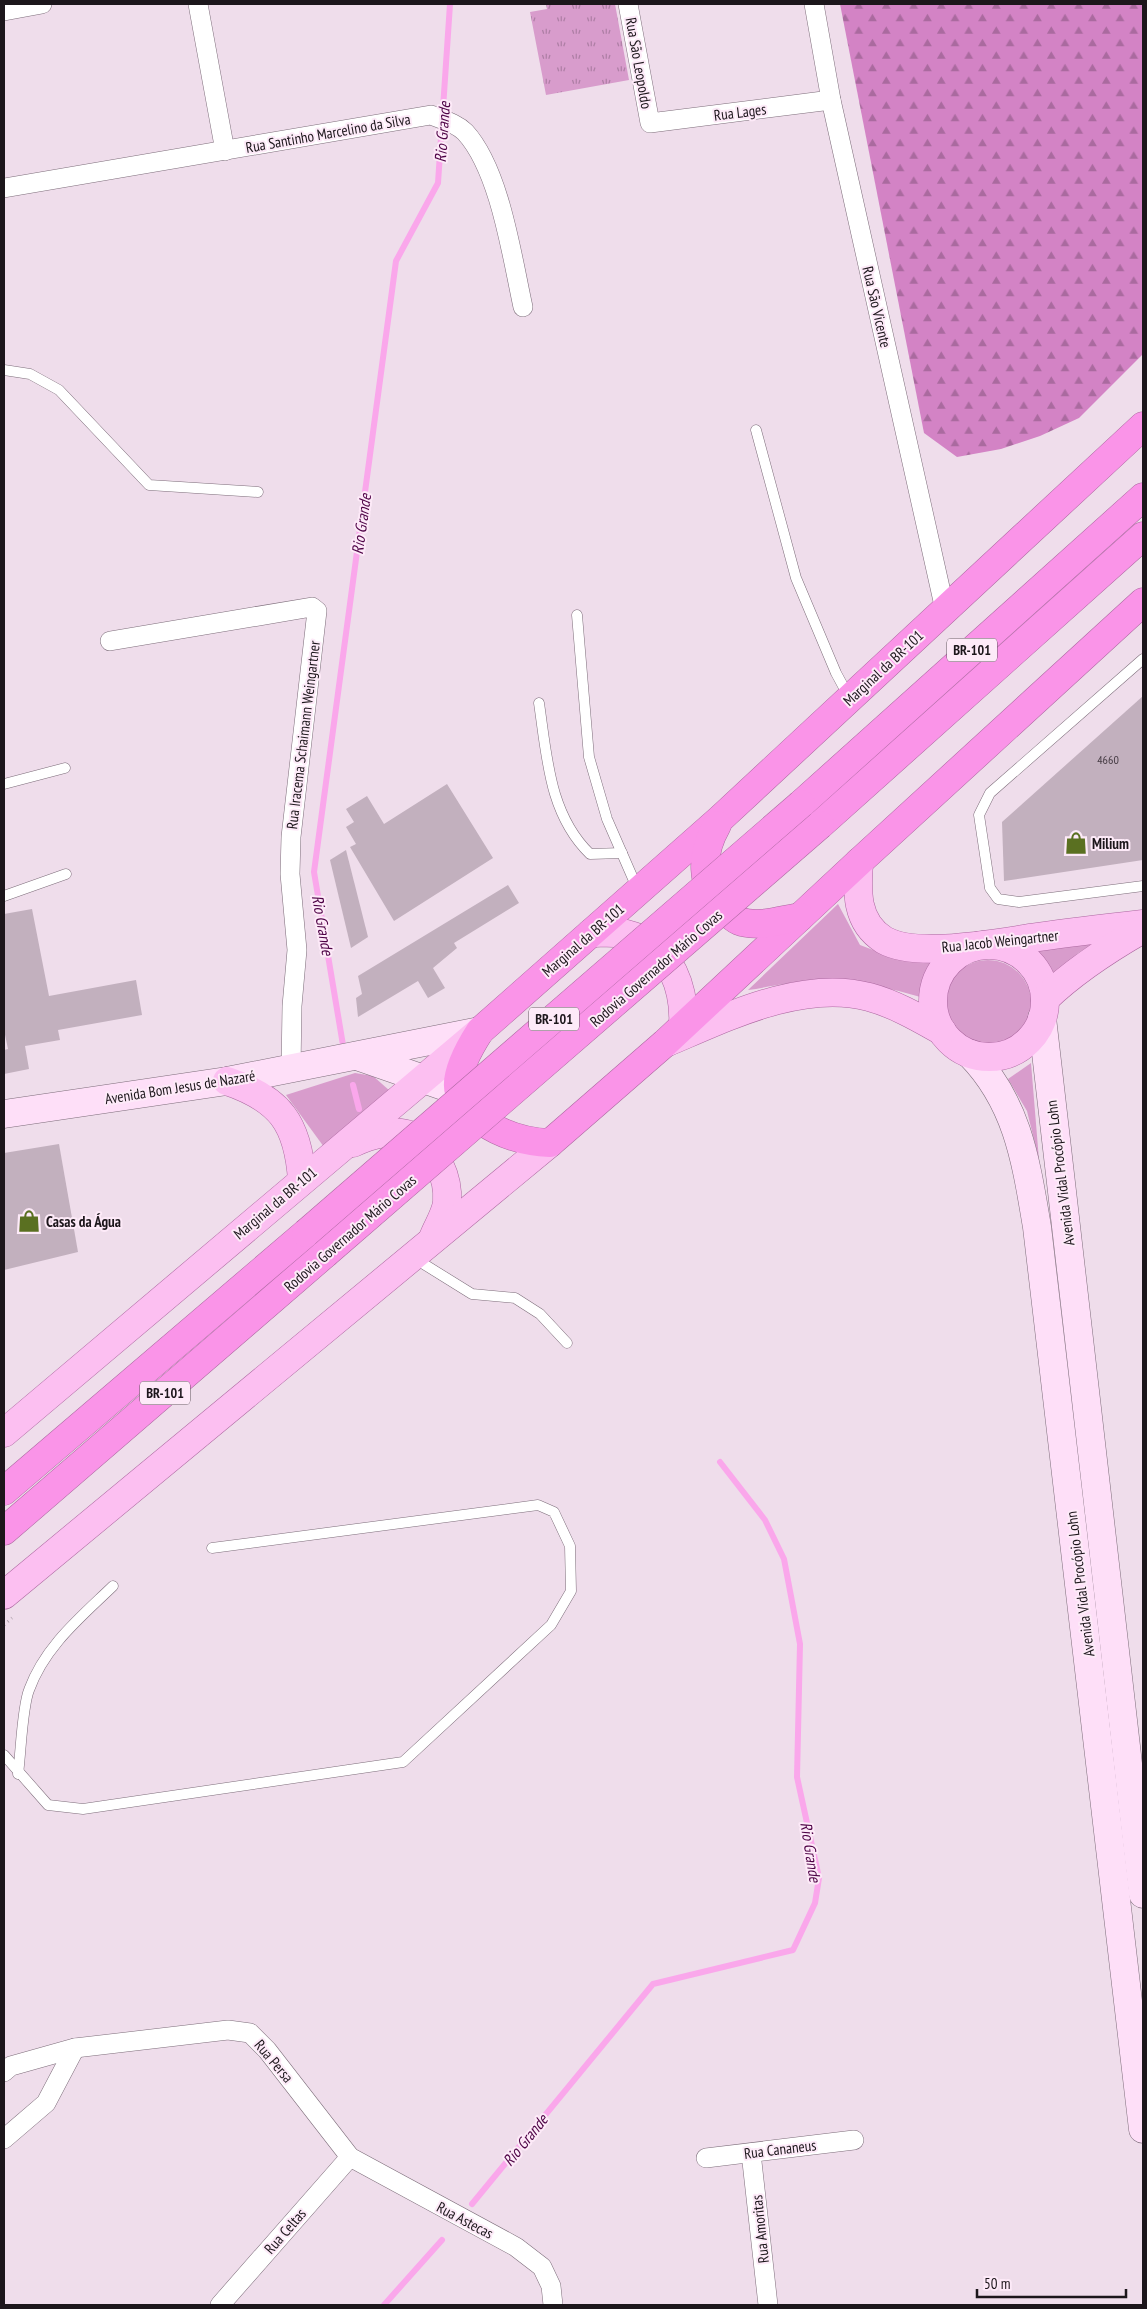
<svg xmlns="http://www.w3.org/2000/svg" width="1147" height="2309" viewBox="0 0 1147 2309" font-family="'PT Sans Narrow',sans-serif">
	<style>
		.green { fill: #d89ccc }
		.forest { fill: url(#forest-firs) }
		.park { fill: url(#park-tufts) }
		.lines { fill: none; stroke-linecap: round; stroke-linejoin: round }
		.stream { stroke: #faa7eb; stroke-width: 6 }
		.building { fill: #c2b0be }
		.lane-casing { stroke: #7d6d7a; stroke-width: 11 }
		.street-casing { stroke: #7d6d7a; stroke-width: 20 }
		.secondary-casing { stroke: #7d6d7a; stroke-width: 29 }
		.primary-casing { stroke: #ac68a0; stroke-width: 29 }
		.highway-casing { stroke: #ac68a0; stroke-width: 29 }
		.path { stroke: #a99ba6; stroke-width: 3; stroke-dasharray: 1 4; stroke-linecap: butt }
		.lane { stroke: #fff; stroke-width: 10 }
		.street { stroke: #fff; stroke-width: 19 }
		.secondary { stroke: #fedff8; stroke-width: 28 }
		.primary { stroke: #fcbff1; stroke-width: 28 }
		.highway { stroke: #fa94e8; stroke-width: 28 }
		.highway-bridge-casing { stroke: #ac68a0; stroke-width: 29; stroke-linecap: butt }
		.highway-bridge { stroke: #fa94e8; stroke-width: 28 }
		.labels { text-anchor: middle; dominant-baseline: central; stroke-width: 4; stroke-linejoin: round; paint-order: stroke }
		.number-label { font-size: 12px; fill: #463c44 }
		.shield { fill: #fdeaf8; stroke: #60565d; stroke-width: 1 }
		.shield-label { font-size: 14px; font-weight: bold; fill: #1c161b }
		.street-label { font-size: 15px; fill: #1c161b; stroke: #fdeaf8 }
		.poi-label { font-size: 15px; font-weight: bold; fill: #1c161b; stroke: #fdeaf8; text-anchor: start }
		.water-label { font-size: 16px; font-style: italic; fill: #4e0346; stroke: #fdeaf8 }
	</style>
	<defs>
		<pattern id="forest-firs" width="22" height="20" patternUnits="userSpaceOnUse" patternTransform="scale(1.25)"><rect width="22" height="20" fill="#d383c5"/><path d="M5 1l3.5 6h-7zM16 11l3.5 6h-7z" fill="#aa6a9f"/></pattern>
		<pattern id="park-tufts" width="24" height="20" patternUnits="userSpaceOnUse" patternTransform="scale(1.25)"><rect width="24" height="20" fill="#d89ccc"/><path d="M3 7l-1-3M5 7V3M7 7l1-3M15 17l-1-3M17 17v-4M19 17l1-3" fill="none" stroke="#ae7ea5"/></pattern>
	</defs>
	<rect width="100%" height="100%" fill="#efddeb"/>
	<g class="green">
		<path d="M 838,904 L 860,945 L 897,959 L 935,961 C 925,973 924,983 924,998 C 888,987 852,980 813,981 C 792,981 770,987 748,990 Z"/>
		<path d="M 1099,940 L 1078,953 L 1050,979 L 1039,957 L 1031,951 Z"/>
		<circle cx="988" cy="1003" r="43"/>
		<path d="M 1031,1063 L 1039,1160 L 1027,1111 L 1008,1079 Z"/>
		<path d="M 355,1073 L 373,1076 L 390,1091 L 324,1147 L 286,1095 Z"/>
	</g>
	<path class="forest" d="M 840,4 L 1143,4 L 1143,354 L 1079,418 L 1040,436 L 1001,449 L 957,457 L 924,433 Z"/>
	<path class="park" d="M 546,4 L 615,4 L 629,80 L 546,95 L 530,12 L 547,9 Z"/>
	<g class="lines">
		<g class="stream">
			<path d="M 344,1051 L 314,872 L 396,261 L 438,183 L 450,4"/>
			<path d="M 353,1085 L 359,1109"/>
			<path d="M 472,2204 L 653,1984 L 793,1950 L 815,1903 L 819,1878 L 797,1777 L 800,1644 L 784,1559 L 765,1520 L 720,1462"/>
			<path d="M 384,2305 L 442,2240"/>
		</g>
	</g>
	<g class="building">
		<path d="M 1143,696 L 1143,860 L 1004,881 L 1002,822 Z"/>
		<path d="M 447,784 L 493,858 L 394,921 L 350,847 L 356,844 L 346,827 L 354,822 L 346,809 L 367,796 L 384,824 Z"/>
		<path d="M 346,850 L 368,937 L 351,948 L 330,860 Z"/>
		<path d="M 508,885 L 519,903 L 454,943 L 457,948 L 433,968 L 445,988 L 428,998 L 418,981 L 358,1017 L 356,998 L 362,994 L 358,976 Z"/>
		<path d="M 32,909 L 49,996 L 136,980 L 142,1015 L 58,1030 L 60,1040 L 25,1046 L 29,1069 L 4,1074 L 4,1050 L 8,1049 L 4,1030 L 4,914 Z"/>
		<path d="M 59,1144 L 78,1252 L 4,1270 L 4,1153 Z"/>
	</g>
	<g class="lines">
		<defs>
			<g id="lane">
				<path d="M 4,370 L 30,374 L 59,390 L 149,485 L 258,492"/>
				<path d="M 756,430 L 796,578 L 836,673 L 849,697"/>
				<path d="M 577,615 L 589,757 L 607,819 L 638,890"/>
				<path d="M 1143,659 L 990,793 L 979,815 L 990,888 L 998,899 L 1019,902 L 1143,886"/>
				<path d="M 539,703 C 547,757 549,814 590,854 L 622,853"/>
				<path d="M 4,784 L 65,768"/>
				<path d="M 4,896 L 66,874"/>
				<path d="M 414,1258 L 472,1294 L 515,1298 L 540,1314 L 567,1343"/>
				<path d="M 4,1755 L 48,1805 L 83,1809 L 403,1762 L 551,1625 L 571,1591 L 570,1546 L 554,1512 L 538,1505 L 212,1548"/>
				<path d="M 18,1774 C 21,1752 22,1708 29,1690 C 45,1646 81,1617 113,1586"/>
			</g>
			<g id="street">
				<path d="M 198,4 L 225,151"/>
				<path d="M 628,4 L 650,123 L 831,100"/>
				<path d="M 814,4 L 831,100 L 945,610"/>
				<path d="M 4,11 L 42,4"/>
				<path d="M 4,188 L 431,115 C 443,120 456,123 465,132 C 500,170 512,257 523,307"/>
				<path d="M 110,641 L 312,607 L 317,611 L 291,837 L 290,874 L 297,950 L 292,1006 L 291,1069"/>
				<path d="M 4,2072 L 11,2066 L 75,2048 L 228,2030 L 250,2033 L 267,2050 L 350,2157 L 516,2247 L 542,2267 L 551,2286 L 553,2305"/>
				<path d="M 4,2139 L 46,2103 L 75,2048"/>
				<path d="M 751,2153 L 768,2305"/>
				<path d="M 706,2158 L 854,2140"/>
				<path d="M 220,2305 L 350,2157"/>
			</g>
			<g id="secondary">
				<path d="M 1042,1018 L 1143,1894"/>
				<path d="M 970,1054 C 1018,1103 1026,1162 1037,1227 L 1143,2129"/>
				<path d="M 360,1057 L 458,1091"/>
				<path d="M 4,1114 L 227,1081 L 480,1031"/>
			</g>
			<g id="primary">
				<path d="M 859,862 C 857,890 855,922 884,940 C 917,959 1000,942 1038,937 C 1073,932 1108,928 1143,924"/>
				<path d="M 591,933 C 605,933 619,931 633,936 C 672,949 685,990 683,1026"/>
				<circle cx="989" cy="1001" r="56"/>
				<path d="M 1045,999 C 1074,971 1108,949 1143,929"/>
				<path d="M 668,1042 C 727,1017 803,979 869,997 C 895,1004 919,1018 942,1031"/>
				<path d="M 227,1081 C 280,1099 298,1123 302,1180"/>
				<path d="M 353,1143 C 370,1135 394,1128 413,1136 C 436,1147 449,1179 447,1202 C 446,1214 437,1227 433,1238"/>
				<path d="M 4,1433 L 480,1031"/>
				<path d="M 4,1595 L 550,1143"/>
			</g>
			<g id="highway">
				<path d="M 1143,426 L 720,819 L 480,1031 C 471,1045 453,1075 459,1092 C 472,1126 517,1142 550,1143 L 665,1043 L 859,862 L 1143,602"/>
				<path d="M 801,804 L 1143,497"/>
				<path d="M 717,825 C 701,853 699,886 724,909 C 728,913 734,919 739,921 C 757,928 781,920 800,917"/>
				<path d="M 820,825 L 1143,536"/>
				<path d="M 4,1491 L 306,1233"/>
				<path d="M 4,1531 L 325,1254"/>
			</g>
		</defs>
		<use href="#lane" class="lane-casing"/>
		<use href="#street" class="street-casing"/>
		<use href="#secondary" class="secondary-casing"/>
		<use href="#primary" class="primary-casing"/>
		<use href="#highway" class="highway-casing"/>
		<path class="path" d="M 4,1625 L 12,1618"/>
		<use href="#lane" class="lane"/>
		<use href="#street" class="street"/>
		<use href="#secondary" class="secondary"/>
		<use href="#primary" class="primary"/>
		<use href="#highway" class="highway"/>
		<defs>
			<g id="highway-bridge">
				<path d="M 306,1233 L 801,804"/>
				<path d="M 325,1254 L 820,825"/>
			</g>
		</defs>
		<use href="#highway-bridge" class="highway-bridge-casing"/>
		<use href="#highway-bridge" class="highway-bridge"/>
	</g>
	<defs>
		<symbol id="shop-bare" viewBox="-9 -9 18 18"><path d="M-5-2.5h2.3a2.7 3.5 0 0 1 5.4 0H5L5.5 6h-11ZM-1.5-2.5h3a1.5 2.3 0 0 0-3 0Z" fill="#5a7021" stroke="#fdeaf8" stroke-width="2.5" paint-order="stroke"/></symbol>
	</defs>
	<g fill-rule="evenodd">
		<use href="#shop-bare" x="1060" y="827" width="32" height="32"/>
		<use href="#shop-bare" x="13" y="1205" width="32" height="32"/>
	</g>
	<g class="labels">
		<g class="number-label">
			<text x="1108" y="759">4660</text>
		</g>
		<g class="shield">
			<rect x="947" y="638.5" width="50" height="23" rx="4"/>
			<rect x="529" y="1007.5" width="50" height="23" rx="4"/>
			<rect x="140" y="1381.5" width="50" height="23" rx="4"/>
		</g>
		<g class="shield-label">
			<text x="972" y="650">BR-101</text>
			<text x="554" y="1019">BR-101</text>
			<text x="165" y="1393">BR-101</text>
		</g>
		<g class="street-label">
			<text transform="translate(639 63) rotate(80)">Rua São Leopoldo</text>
			<text transform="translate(740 112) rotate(-7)">Rua Lages</text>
			<text transform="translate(328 133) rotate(-10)">Rua Santinho Marcelino da Silva</text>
			<text transform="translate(877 307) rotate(77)">Rua São Vicente</text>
			<text transform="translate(883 668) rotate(-43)">Marginal da BR-101</text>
			<text transform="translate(303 735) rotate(-83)">Rua Iracema Schaimann Weingartner</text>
			<text transform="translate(583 940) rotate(-41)">Marginal da BR-101</text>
			<text transform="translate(1000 941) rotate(-6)">Rua Jacob Weingartner</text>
			<text transform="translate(656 968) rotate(-41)">Rodovia Governador Mário Covas</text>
			<text transform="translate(180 1087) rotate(-9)">Avenida Bom Jesus de Nazaré</text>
			<text transform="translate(1060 1173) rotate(-97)">Avenida Vidal Procópio Lohn</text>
			<text transform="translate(275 1203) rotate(-40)">Marginal da BR-101</text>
			<text transform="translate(350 1233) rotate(-41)">Rodovia Governador Mário Covas</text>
			<text transform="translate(1080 1584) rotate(-97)">Avenida Vidal Procópio Lohn</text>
			<text transform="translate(274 2061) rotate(50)">Rua Persa</text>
			<text transform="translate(780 2149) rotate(-7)">Rua Cananeus</text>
			<text transform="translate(465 2220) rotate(28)">Rua Astecas</text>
			<text transform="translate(760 2229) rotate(-96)">Rua Amoritas</text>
			<text transform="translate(285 2231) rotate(-49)">Rua Celtas</text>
		</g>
		<g class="poi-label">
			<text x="1092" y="843">Milium</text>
			<text x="46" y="1221">Casas da Água</text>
		</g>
		<g class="water-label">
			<text transform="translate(442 132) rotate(-86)">Rio Grande</text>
			<text transform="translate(361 524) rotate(-82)">Rio Grande</text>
			<text transform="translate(323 925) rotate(80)">Rio Grande</text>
			<text transform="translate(811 1852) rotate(81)">Rio Grande</text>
			<text transform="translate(525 2140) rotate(-51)">Rio Grande</text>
		</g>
	</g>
	<rect width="1147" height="2309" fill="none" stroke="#1c161b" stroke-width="10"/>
	<path d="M977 2289v8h149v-8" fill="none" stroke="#1c161b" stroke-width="2.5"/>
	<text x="984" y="2289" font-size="15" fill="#1c161b" stroke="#fdeaf8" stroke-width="4" paint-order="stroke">50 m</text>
</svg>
